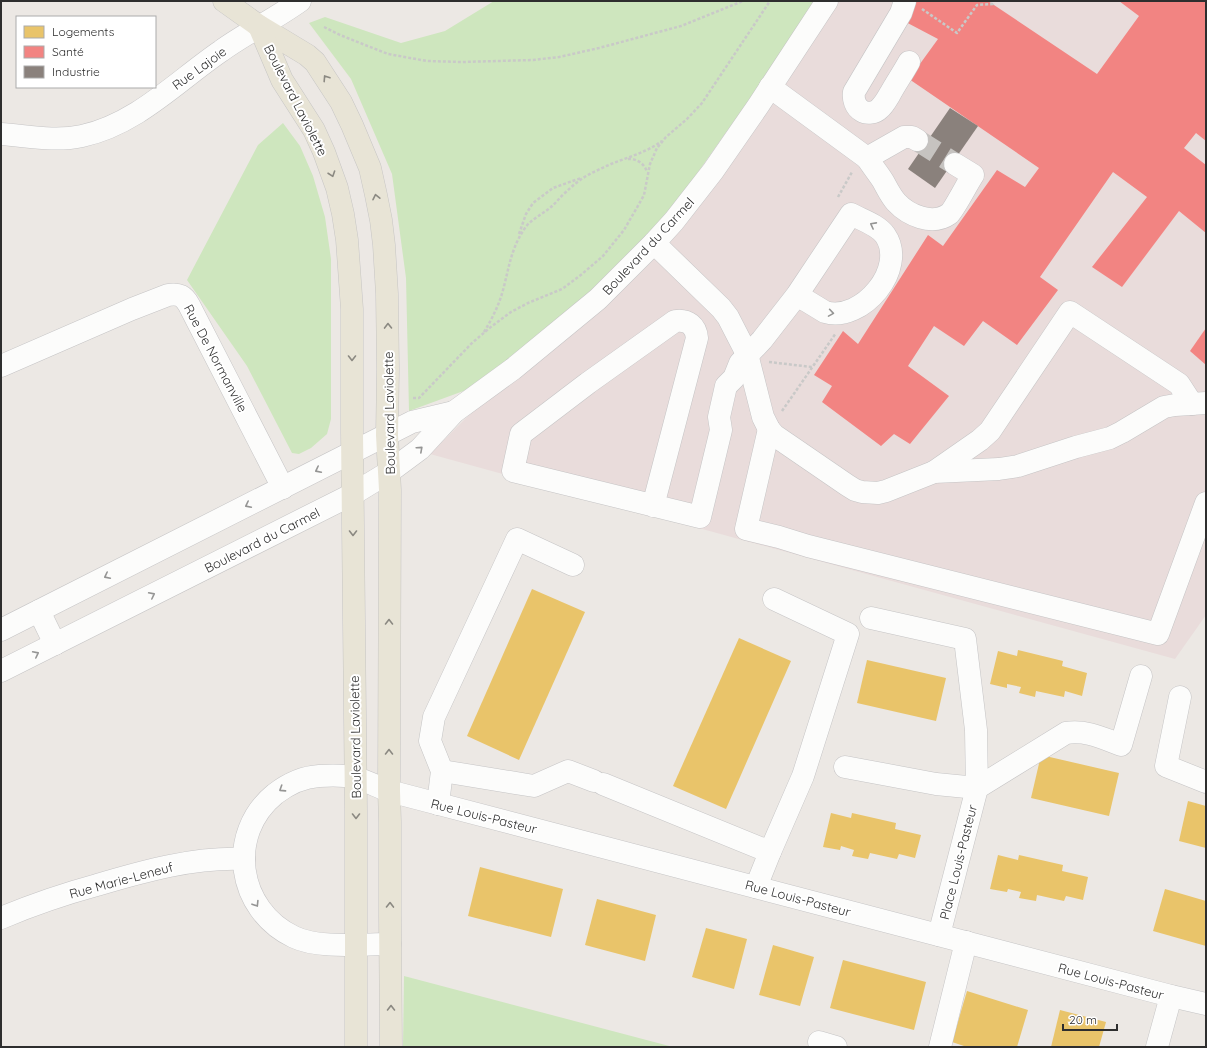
<svg xmlns="http://www.w3.org/2000/svg" width="1207" height="1048" viewBox="0 0 1207 1048" font-family="Quicksand,sans-serif">
	<style>
		.medical { fill: #e9dcdb }
		.green { fill: #cee6be }
		.homes { fill: #e9c46a }
		.health { fill: #f28482 }
		.industry { fill: #8a817c }
		.lines { fill: none; stroke-linecap: round; stroke-linejoin: round }
		.minor-tunnel { stroke: #c6c3c0; stroke-width: 22; stroke-dasharray: 22 11; stroke-linecap: butt }
		.minor-casing { stroke: #c5c4c5; stroke-width: 23 }
		.major-casing { stroke: #c6c5c4; stroke-width: 23 }
		.path { stroke: #c9c9c8; stroke-width: 2.5; stroke-dasharray: 3 2; stroke-linecap: butt }
		.minor { stroke: #fcfcfb; stroke-width: 22 }
		.major { stroke: #e8e4d6; stroke-width: 22 }
		.oneway { stroke: #8b8982 }
		.oneway2 { stroke: #959594 }
		.labels { text-anchor: middle; dominant-baseline: central; stroke-width: 4; stroke-linejoin: round; paint-order: stroke }
		.street-label { font-size: 13px; fill: #2e2e2e; stroke: #fff }
	</style>
	<rect width="100%" height="100%" fill="#ece8e4"/>
	<path class="medical" d="M 831,1 L 1206,1 L 1206,615 L 1175,659 L 430,454 L 491,393 L 608,299 Z"/>
	<g class="green">
		<path d="M 494,1 L 819,1 L 662,223 L 601,287 L 488,382 L 409,411 L 406,278 L 392,174 L 351,79 L 309,23 L 325,17 L 401,43 L 445,31 Z"/>
		<path d="M 283,123 L 300,146 L 313,176 L 325,217 L 331,259 L 331,419 L 327,434 L 311,448 L 299,454 L 292,453 L 247,366 L 187,280 L 258,145 Z"/>
		<path d="M 404,976 L 673,1047 L 403,1047 Z"/>
	</g>
	<g class="homes">
		<path d="M 532,589 L 585,612 L 519,760 L 467,736 Z"/>
		<path d="M 739,638 L 791,661 L 726,809 L 673,786 Z"/>
		<path d="M 1018,650 L 1063,661 L 1062,666 L 1087,673 L 1082,696 L 1065,691 L 1064,697 L 1036,691 L 1035,697 L 1019,693 L 1021,687 L 1007,684 L 1007,688 L 990,684 L 998,651 L 1017,656 Z"/>
		<path d="M 867,660 L 946,678 L 936,721 L 857,703 Z"/>
		<path d="M 1041,755 L 1119,773 L 1109,816 L 1031,798 Z"/>
		<path d="M 1188,801 L 1206,806 L 1206,848 L 1179,841 Z"/>
		<path d="M 831,813 L 851,818 L 852,813 L 896,823 L 895,829 L 921,835 L 915,858 L 899,854 L 897,859 L 870,853 L 868,859 L 852,856 L 854,850 L 841,846 L 840,850 L 823,847 Z"/>
		<path d="M 998,855 L 1018,860 L 1019,855 L 1063,865 L 1062,871 L 1088,877 L 1083,900 L 1066,896 L 1064,901 L 1037,895 L 1036,901 L 1019,898 L 1021,892 L 1008,889 L 1007,892 L 990,889 Z"/>
		<path d="M 480,867 L 563,889 L 551,937 L 468,916 Z"/>
		<path d="M 1165,889 L 1206,901 L 1206,946 L 1153,931 Z"/>
		<path d="M 597,899 L 656,915 L 645,961 L 585,945 Z"/>
		<path d="M 706,928 L 747,939 L 734,989 L 692,977 Z"/>
		<path d="M 773,945 L 814,957 L 800,1006 L 759,995 Z"/>
		<path d="M 843,960 L 926,982 L 914,1030 L 830,1008 Z"/>
		<path d="M 967,991 L 1028,1010 L 1017,1047 L 967,1047 L 952,1042 Z"/>
		<path d="M 1060,1010 L 1106,1022 L 1099,1047 L 1051,1047 Z"/>
	</g>
	<g class="health">
		<path d="M 912,1 L 988,1 L 1097,74 L 1139,16 L 1119,1 L 1204,1 L 1206,3 L 1206,141 L 1196,133 L 1184,148 L 1206,165 L 1206,233 L 1179,211 L 1122,287 L 1092,267 L 1147,197 L 1113,172 L 1040,277 L 1058,290 L 1017,345 L 983,321 L 964,346 L 934,326 L 908,366 L 949,396 L 910,444 L 894,434 L 881,446 L 822,402 L 832,386 L 814,375 L 843,331 L 858,344 L 928,235 L 943,246 L 997,170 L 1025,187 L 1039,168 L 909,79 L 938,39 L 900,19 Z"/>
		<path d="M 1206,328 L 1206,365 L 1190,351 Z"/>
	</g>
	<path class="industry" d="M 950,108 L 978,126 L 935,188 L 908,169 Z"/>
	<g class="lines">
		<path class="minor-tunnel" d="M 917,140 L 955,164"/>
		<defs>
			<g id="minor">
				<path d="M 905,1 L 901,13 L 854,92 C 853,99 855,107 862,111 C 867,114 875,113 879,109 C 884,105 887,99 890,94 C 896,83 903,73 909,62"/>
				<path d="M 770,87 L 867,158"/>
				<path d="M 1,134 C 28,136 55,142 82,136 C 137,124 177,81 221,51 C 246,33 275,19 300,1"/>
				<path d="M 917,140 L 912,137 L 904,137 L 867,158 C 872,166 878,173 883,181 C 887,188 890,195 896,202 C 908,215 932,226 949,214 C 954,210 968,182 973,175 L 955,164"/>
				<path d="M 654,243 L 721,308 L 728,317 L 747,354 L 763,417 L 769,429 L 774,435 L 847,485 L 855,490 L 862,492 L 878,493 L 886,491 L 934,472 L 999,469 L 1018,466 L 1076,447 L 1110,438 L 1122,432 L 1164,407 L 1175,405 L 1206,403"/>
				<path d="M 1,366 L 132,309 L 168,295 C 179,293 184,296 189,305 L 283,488"/>
				<path d="M 769,429 L 746,529 L 779,537 L 808,546 L 1158,634 L 1206,503"/>
				<path d="M 934,472 L 980,440 L 990,431 L 1070,312 L 1179,384 L 1192,404"/>
				<path d="M 653,506 L 697,338 C 696,326 688,319 675,321 L 588,383 L 521,434 L 513,471 L 700,517 L 721,430 L 719,417 L 726,386 L 734,378 L 740,363 L 762,340 L 797,295 L 851,214 C 862,220 878,225 885,235 C 908,268 862,323 825,312 L 797,295"/>
				<path d="M 39,611 L 55,644"/>
				<path d="M 871,618 L 965,639 L 976,730 L 977,788 L 939,935"/>
				<path d="M 1,630 L 412,422 L 454,412"/>
				<path d="M 1,671 L 353,494 L 389,472 L 420,449 L 454,412 L 513,369 L 598,299 L 654,243 L 674,221 L 713,171 L 758,106 L 827,1"/>
				<path d="M 1180,697 L 1166,766 L 1206,782"/>
				<path d="M 845,767 L 936,784 L 977,788 L 1066,733 C 1087,730 1102,738 1121,745 L 1141,676"/>
				<path d="M 442,771 L 534,786 L 568,771 L 594,781"/>
				<path d="M 603,784 L 770,852 L 756,887"/>
				<path d="M 438,804 L 442,771 L 430,741 L 434,717 L 517,539 L 573,565"/>
				<path d="M 770,852 L 803,776 L 848,634 L 774,599"/>
				<path d="M 1,918 C 32,905 64,894 97,885 C 144,871 194,857 244,859"/>
				<path d="M 390,944 C 362,944 319,949 294,937 C 237,910 226,834 275,794 C 288,784 303,777 319,776 C 331,775 345,775 356,778 C 367,781 378,787 389,791 L 1171,996 L 1206,1004"/>
				<path d="M 819,1042 L 836,1047"/>
				<path d="M 940,1047 L 966,942"/>
				<path d="M 1157,1047 L 1171,996"/>
			</g>
			<g id="major">
				<path d="M 224,1 L 259,26 L 307,55 L 315,62 L 341,102 L 352,125 L 370,168 L 376,195 L 381,220 L 384,245 L 387,294 L 388,369 L 387,435 L 390,490 L 389,791 L 390,822 L 390,915 L 391,1047"/>
				<path d="M 259,26 L 282,80 L 314,130 L 324,152 L 337,188 L 343,214 L 347,240 L 352,309 L 352,432 L 356,811 L 356,1047"/>
			</g>
		</defs>
		<use href="#minor" class="minor-casing"/>
		<use href="#major" class="major-casing"/>
		<g class="path">
			<path d="M 922,9 L 957,33 L 977,5 L 993,4 L 992,1"/>
			<path d="M 324,27 L 340,35 L 388,54 L 427,61 L 462,62 L 533,60 L 559,57 L 599,48 L 681,26 L 743,1"/>
			<path d="M 628,159 C 636,158 645,164 647,172"/>
			<path d="M 838,197 L 852,172"/>
			<path d="M 519,234 L 526,214 L 533,203 L 553,188 L 581,178"/>
			<path d="M 484,332 C 492,319 499,305 503,290 C 509,268 511,248 525,228 C 531,219 543,214 551,207 C 556,203 560,197 566,192 C 575,183 586,175 598,170 C 619,159 643,155 662,141"/>
			<path d="M 769,362 L 812,367"/>
			<path d="M 413,398 L 419,398 L 472,343 L 492,326 L 511,312 L 528,303 L 562,289 L 582,274 L 603,256 L 624,230 L 639,204 L 644,195 L 650,164 L 657,148 L 666,137 L 687,119 L 702,103 L 770,1"/>
			<path d="M 782,411 L 836,333"/>
		</g>
		<use href="#minor" class="minor"/>
		<use href="#major" class="major"/>
	</g>
	<defs><path id="oneway-chevron" d="M-2-3.5L2.5 0L-2 3.5" fill="none" stroke-width="1.6" stroke-linecap="round" stroke-linejoin="round"/></defs>
	<g class="oneway">
		<use href="#oneway-chevron" transform="translate(326 78) rotate(-123)"/>
		<use href="#oneway-chevron" transform="translate(332 174) rotate(71)"/>
		<use href="#oneway-chevron" transform="translate(376 197) rotate(-102)"/>
		<use href="#oneway-chevron" transform="translate(388 326) rotate(-91)"/>
		<use href="#oneway-chevron" transform="translate(352 358) rotate(90)"/>
		<use href="#oneway-chevron" transform="translate(353 533) rotate(90)"/>
		<use href="#oneway-chevron" transform="translate(389 622) rotate(-90)"/>
		<use href="#oneway-chevron" transform="translate(389 752) rotate(-90)"/>
		<use href="#oneway-chevron" transform="translate(356 816) rotate(90)"/>
		<use href="#oneway-chevron" transform="translate(390 905) rotate(-89)"/>
		<use href="#oneway-chevron" transform="translate(391 1008) rotate(-90)"/>
	</g>
	<g class="oneway2">
		<use href="#oneway-chevron" transform="translate(873 225) rotate(-152)"/>
		<use href="#oneway-chevron" transform="translate(831 313) rotate(9)"/>
		<use href="#oneway-chevron" transform="translate(420 449) rotate(-42)"/>
		<use href="#oneway-chevron" transform="translate(318 470) rotate(153)"/>
		<use href="#oneway-chevron" transform="translate(248 505) rotate(153)"/>
		<use href="#oneway-chevron" transform="translate(107 576) rotate(153)"/>
		<use href="#oneway-chevron" transform="translate(152 595) rotate(-27)"/>
		<use href="#oneway-chevron" transform="translate(36 654) rotate(-27)"/>
		<use href="#oneway-chevron" transform="translate(282 789) rotate(147)"/>
		<use href="#oneway-chevron" transform="translate(256 904) rotate(58)"/>
	</g>
	<g class="labels">
		<g class="street-label">
			<text transform="translate(199 68) rotate(-36)">Rue Lajoie</text>
			<text transform="translate(296 100) rotate(63)">Boulevard Laviolette</text>
			<text transform="translate(648 246) rotate(-47)">Boulevard du Carmel</text>
			<text transform="translate(216 358) rotate(62)">Rue De Normanville</text>
			<text transform="translate(389 413) rotate(-91)">Boulevard Laviolette</text>
			<text transform="translate(262 540) rotate(-27)">Boulevard du Carmel</text>
			<text transform="translate(355 737) rotate(-91)">Boulevard Laviolette</text>
			<text transform="translate(484 816) rotate(14)">Rue Louis-Pasteur</text>
			<text transform="translate(958 862) rotate(-76)">Place Louis-Pasteur</text>
			<text transform="translate(121 880) rotate(-15)">Rue Marie-Leneuf</text>
			<text transform="translate(798 898) rotate(15)">Rue Louis-Pasteur</text>
			<text transform="translate(1111 981) rotate(15)">Rue Louis-Pasteur</text>
		</g>
	</g>
	<rect width="1207" height="1048" fill="none" stroke="#2e2e2e" stroke-width="4"/>
	<rect x="16" y="16" width="140" height="72" fill="#ffffff" stroke="#ababab"/>
	<rect x="24" y="26" width="20" height="12" fill="#e9c46a" stroke="#ababab"/>
	<text x="52" y="36" font-size="12" fill="#2e2e2e">Logements</text>
	<rect x="24" y="46" width="20" height="12" fill="#f28482" stroke="#ababab"/>
	<text x="52" y="56" font-size="12" fill="#2e2e2e">Santé</text>
	<rect x="24" y="66" width="20" height="12" fill="#8a817c" stroke="#ababab"/>
	<text x="52" y="76" font-size="12" fill="#2e2e2e">Industrie</text>
	<path d="M1063 1024v6h54v-6" fill="none" stroke="#2e2e2e" stroke-width="2"/>
	<text x="1069" y="1024" font-size="12" fill="#2e2e2e" stroke="#ffffff" stroke-width="3" paint-order="stroke">20 m</text>
</svg>
